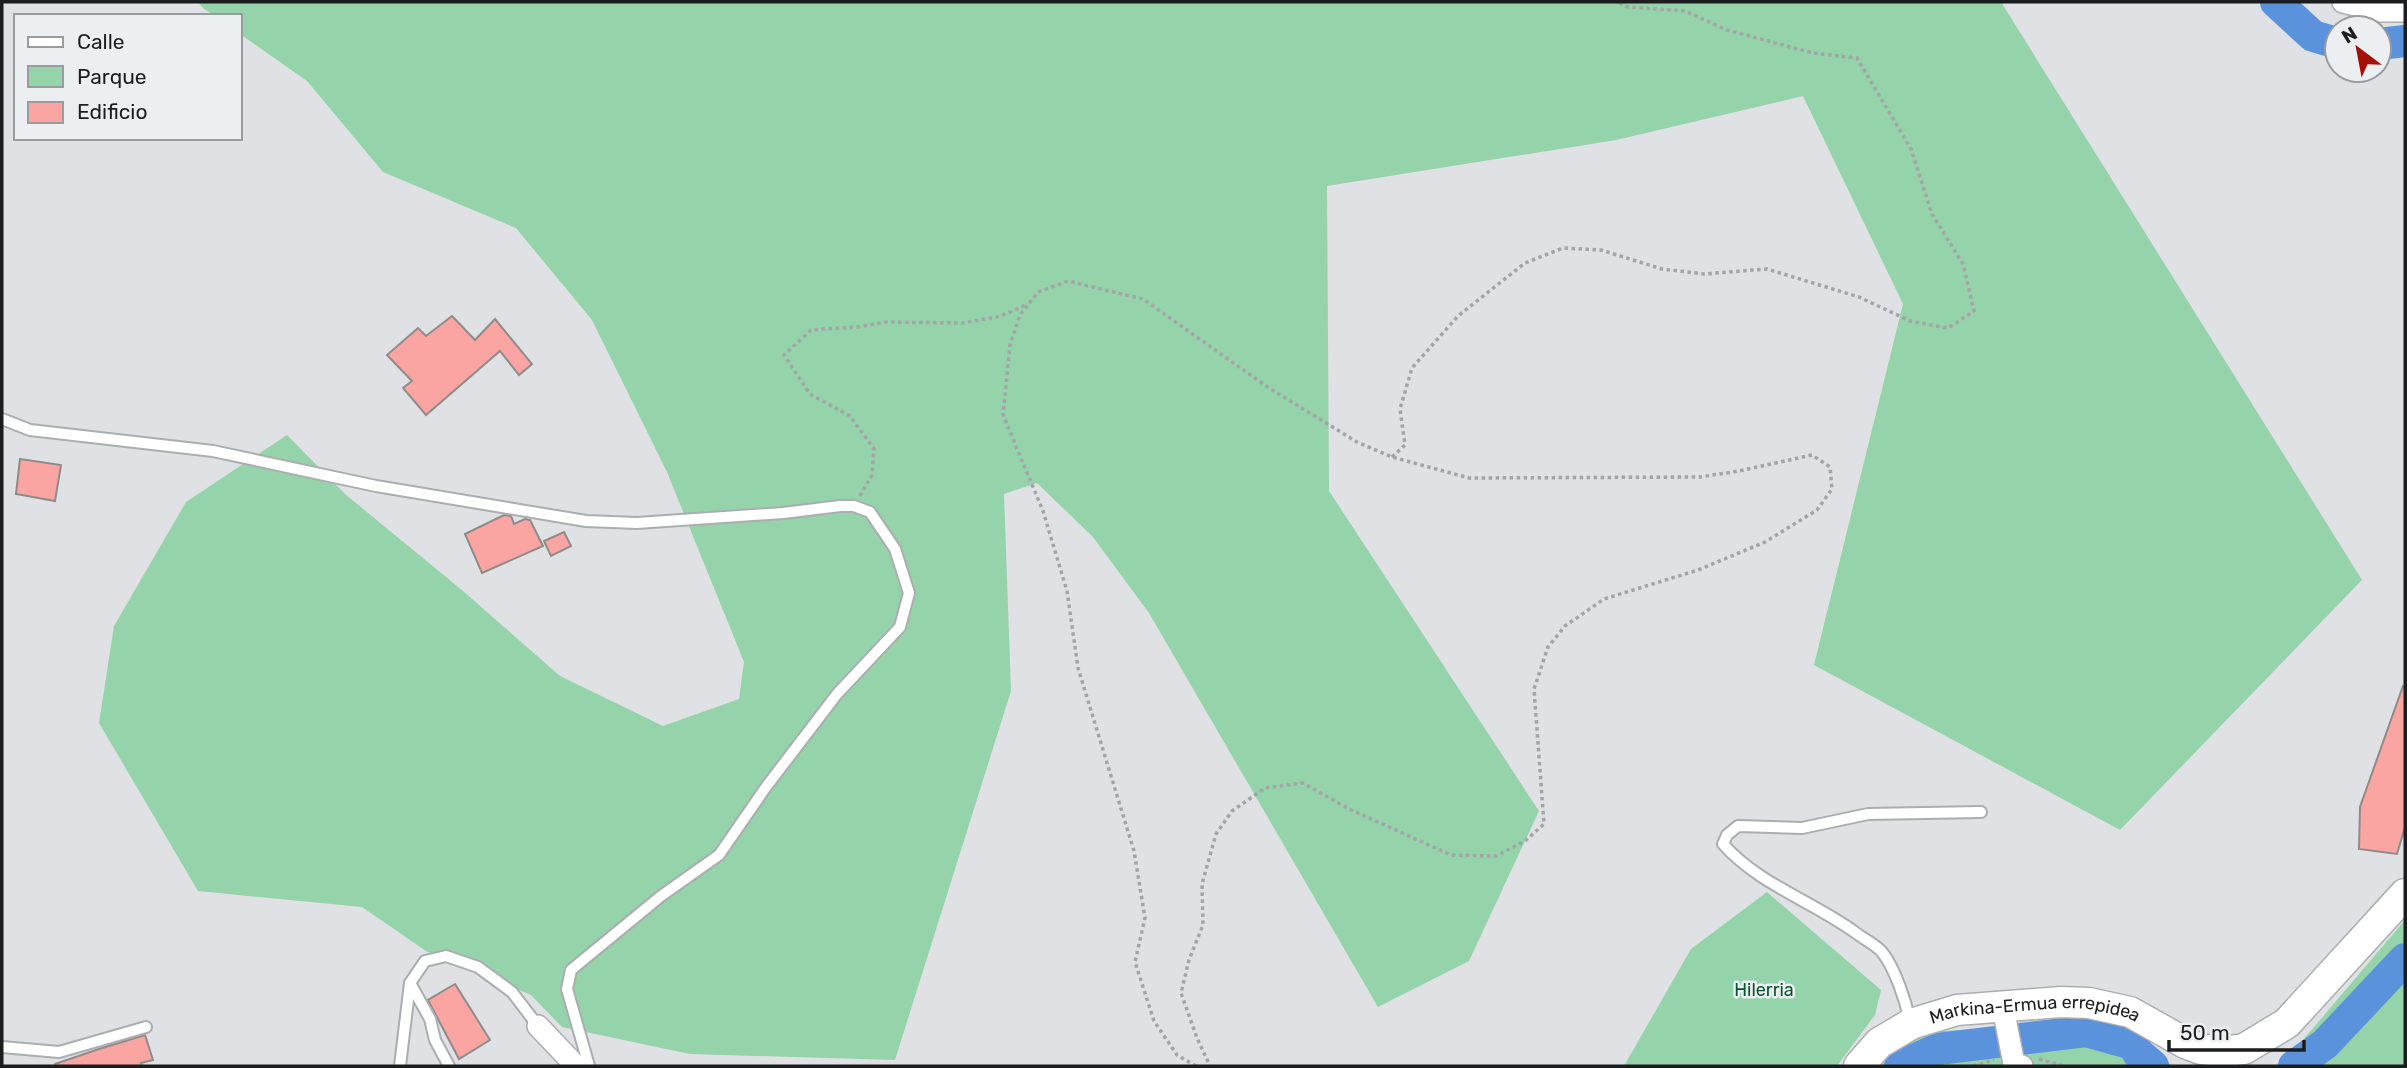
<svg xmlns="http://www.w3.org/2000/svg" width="2407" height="1068" viewBox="0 0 2407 1068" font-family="Rubik,sans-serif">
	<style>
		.green { fill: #95d3aa }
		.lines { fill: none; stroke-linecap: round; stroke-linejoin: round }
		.river { stroke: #5b92dc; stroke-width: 32 }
		.building { fill: #faa5a2; stroke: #8f8b8a; stroke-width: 2 }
		.lane-casing { stroke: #abaeb0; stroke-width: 14 }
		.street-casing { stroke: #abaeb0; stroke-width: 24 }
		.secondary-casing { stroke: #abaeb0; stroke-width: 33 }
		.path { stroke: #a3a4a7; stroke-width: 3.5; stroke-dasharray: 3.5 3.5; stroke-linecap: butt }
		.lane { stroke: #fff; stroke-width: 10 }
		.street { stroke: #fff; stroke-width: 21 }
		.secondary { stroke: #fff; stroke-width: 30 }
		.labels { text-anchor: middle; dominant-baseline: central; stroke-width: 5; stroke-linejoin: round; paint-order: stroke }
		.park-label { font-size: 18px; fill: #075530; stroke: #eceff1 }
		.street-label { font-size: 18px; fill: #1c1d1e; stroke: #eceff1 }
	</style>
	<rect width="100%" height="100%" fill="#dfe1e4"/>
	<g class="green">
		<path d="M 198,2 L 2001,2 L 2362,580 L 2120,830 L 1814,665 L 1903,304 L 1803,96 L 1616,140 L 1327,186 L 1329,491 L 1539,811 L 1469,961 L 1378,1007 L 1149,613 L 1093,537 L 1037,483 L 1004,494 L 1011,691 L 895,1060 L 690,1054 L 562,1027 L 531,995 L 426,951 L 362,907 L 198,891 L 99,723 L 114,626 L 186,502 L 287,435 L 345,494 L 463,591 L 560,676 L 663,726 L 739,699 L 744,662 L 667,472 L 592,320 L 516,228 L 383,172 L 307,81 L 240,34 L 240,16 C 223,16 209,18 198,2 Z"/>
		<path d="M 1767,892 L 1881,990 L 1875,1015 L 1837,1066 L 1624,1066 L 1691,949 Z"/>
		<path d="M 2405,920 L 2405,1066 L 2278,1066 L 2286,1060 Z"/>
		<path d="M 2129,1023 L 2172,1066 L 1881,1066 L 1921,1032 Z"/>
	</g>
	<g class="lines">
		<g class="river">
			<path d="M 2276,2 L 2313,36 L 2337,43"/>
			<path d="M 2379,44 L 2405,41"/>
			<path d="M 1900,1066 L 1938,1049 L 2086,1031 L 2133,1044 L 2138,1053 L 2153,1066"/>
			<path d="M 2294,1066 L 2325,1044 L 2405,959"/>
		</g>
	</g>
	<g class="building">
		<path d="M 452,316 L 475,340 L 495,319 L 532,364 L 519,375 L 500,351 L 426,415 L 403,388 L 412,381 L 387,355 L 418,328 L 426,336 Z"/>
		<path d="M 20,459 L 61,465 L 55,501 L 16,494 Z"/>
		<path d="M 504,515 L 511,516 L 514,524 L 525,519 L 530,520 L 543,546 L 482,573 L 465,534 Z"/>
		<path d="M 564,532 L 571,546 L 551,556 L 544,541 Z"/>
		<path d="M 2403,686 L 2405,686 L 2405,827 L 2397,854 L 2359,849 L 2360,807 Z"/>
		<path d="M 455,984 L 490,1040 L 459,1059 L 428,1000 Z"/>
		<path d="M 145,1035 L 153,1060 L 141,1063 L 142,1066 L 55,1066 L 55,1064 L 99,1049 Z"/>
	</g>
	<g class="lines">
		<defs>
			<g id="lane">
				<path d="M 2,419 L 30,430 L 213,451 L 376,486 L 586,521 L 637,523 L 783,513 L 840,506 L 854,506 L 870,512 L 895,549 L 909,593 L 900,627 L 837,694 L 766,787 L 719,855 L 661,896 L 571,970 L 567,989 L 589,1066"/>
				<path d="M 410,983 L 430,1019 L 435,1040 L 449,1066"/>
				<path d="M 1910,1022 C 1906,1002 1895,968 1882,952 C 1876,945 1864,939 1856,933 C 1814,902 1758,884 1723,844 L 1727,835 L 1738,826 L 1802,828 L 1868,814 L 1981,812"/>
				<path d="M 2,1047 L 59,1052 L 146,1027"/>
				<path d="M 400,1066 L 410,983 L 425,961 L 446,956 L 478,967 L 512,992 L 538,1026"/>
			</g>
			<g id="street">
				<path d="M 2343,2 L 2380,11 L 2405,11"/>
				<path d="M 2003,1008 L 2014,1064 L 2022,1066"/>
				<path d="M 538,1026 L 576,1066"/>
			</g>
			<g id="secondary">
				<path id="s1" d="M 1859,1066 L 1879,1043 L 1911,1024 L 1957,1010 L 2061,1002 L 2089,1003 L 2130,1012 L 2185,1043 L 2201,1049 L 2222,1052 L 2244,1049 L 2287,1023 L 2405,894"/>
			</g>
		</defs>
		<use href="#lane" class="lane-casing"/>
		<use href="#street" class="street-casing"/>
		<use href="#secondary" class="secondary-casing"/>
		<g class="path">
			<path d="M 1392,457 L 1405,445 L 1400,409 L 1412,368 L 1458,316 L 1525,263 L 1563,248 L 1601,250 L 1662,269 L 1704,274 L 1767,269 L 1859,297 L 1910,321 L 1948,328 L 1974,311 L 1963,264 L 1932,214 L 1911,149 L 1857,58 L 1813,53 L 1727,30 L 1685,11 L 1628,7 L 1617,2"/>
			<path d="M 860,496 L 872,475 L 874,449 L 850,416 L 810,394 L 784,355 L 811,330 L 857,327 L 885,322 L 963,323 L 1001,316 L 1028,304"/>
			<path d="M 2039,1059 L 2064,1066"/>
			<path d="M 1196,1066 L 1177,1055 L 1154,1021 L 1135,962 L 1145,918 L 1134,851 L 1078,668 L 1067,591 L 1043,511 L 1003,415 L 1010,345 L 1020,315 L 1038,292 L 1068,281 L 1143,299 L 1269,388 L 1357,442 L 1392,457 L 1469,478 L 1700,477 L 1739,471 L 1812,455 L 1830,467 L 1832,489 L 1817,510 L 1765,542 L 1698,570 L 1604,599 L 1565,626 L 1548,647 L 1534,689 L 1544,824 L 1525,841 L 1496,856 L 1451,855 L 1349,809 L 1303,783 L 1265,788 L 1232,811 L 1216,834 L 1202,884 L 1203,925 L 1189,960 L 1181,993 L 1197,1038 L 1210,1066"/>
			<path d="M 1973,1066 L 1994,1060"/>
		</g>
		<use href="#lane" class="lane"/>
		<use href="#street" class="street"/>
		<use href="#secondary" class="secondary"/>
	</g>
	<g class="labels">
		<g class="park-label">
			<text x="1764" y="990">Hilerria</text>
		</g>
		<g class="street-label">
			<text stroke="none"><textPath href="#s1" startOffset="194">Markina-Ermua errepidea</textPath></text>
		</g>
	</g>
	<rect width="2407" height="1068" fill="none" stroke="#1c1d1e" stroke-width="7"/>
	<rect x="14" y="14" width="228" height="126" fill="#eceff1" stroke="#999b9d" stroke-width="2"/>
	<rect x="28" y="37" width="35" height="10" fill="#ffffff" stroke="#999b9d" stroke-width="2"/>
	<text x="77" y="49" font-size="21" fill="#1c1d1e">Calle</text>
	<rect x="28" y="66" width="35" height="21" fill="#95d3aa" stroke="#999b9d" stroke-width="2"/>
	<text x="77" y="84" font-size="21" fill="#1c1d1e">Parque</text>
	<rect x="28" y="102" width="35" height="21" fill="#faa5a2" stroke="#999b9d" stroke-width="2"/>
	<text x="77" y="119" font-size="21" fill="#1c1d1e">Edificio</text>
	<g transform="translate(2358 49) rotate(328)"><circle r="33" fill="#eceff1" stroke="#999b9d" stroke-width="2"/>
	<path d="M0-5L12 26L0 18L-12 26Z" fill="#a40f07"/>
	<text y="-10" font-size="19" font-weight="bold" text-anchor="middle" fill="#1c1d1e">N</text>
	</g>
	<path d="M2169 1040v10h135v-10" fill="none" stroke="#1c1d1e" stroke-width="3.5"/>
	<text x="2180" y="1040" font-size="21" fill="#1c1d1e" stroke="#eceff1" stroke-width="5" paint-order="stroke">50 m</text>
</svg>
